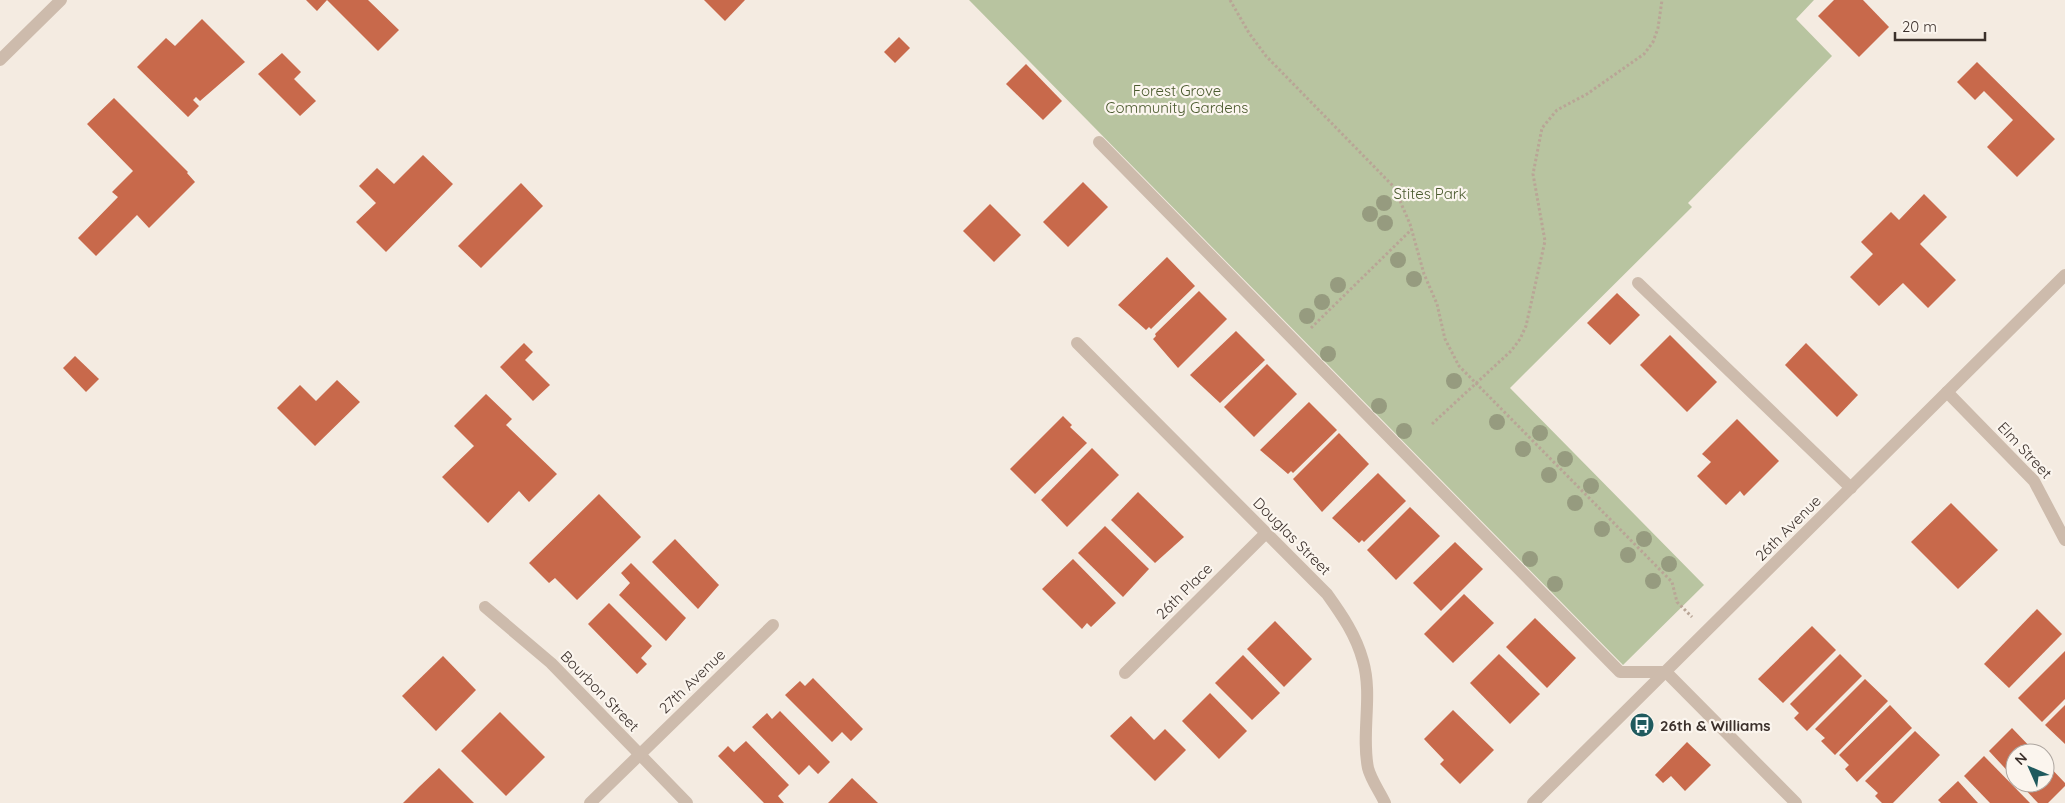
<svg xmlns="http://www.w3.org/2000/svg" width="2065" height="803" viewBox="0 0 2065 803" font-family="Quicksand,sans-serif">
	<style>
		.green { fill: #b8c4a0 }
		.building { fill: #c8694b }
		.lines { fill: none; stroke-linecap: round; stroke-linejoin: round }
		.path { stroke: #b9a596; stroke-width: 3; stroke-dasharray: 2.5 2.5; stroke-linecap: butt }
		.lane { stroke: #cdbbac; stroke-width: 12 }
		.street { stroke: #cdbbac; stroke-width: 12 }
		.tree { fill: #969b7f }
		.labels { text-anchor: middle; dominant-baseline: central; stroke-width: 4.5; stroke-linejoin: round; paint-order: stroke }
		.park-label { font-size: 15px; fill: #4a5a2e; stroke: #fbf5ee }
		.street-label { font-size: 15px; fill: #3b302b; stroke: #fbf5ee }
		.poi-label { font-size: 15px; font-weight: bold; fill: #3b302b; stroke: #fbf5ee; text-anchor: start }
	</style>
	<rect width="100%" height="100%" fill="#f4ebe1"/>
	<path class="green" d="M 969,0 L 1814,0 L 1796,19 L 1832,56 L 1688,203 L 1692,207 L 1510,388 L 1704,585 L 1623,665 Z"/>
	<g class="building">
		<path d="M 306,0 L 368,0 L 399,30 L 378,51 L 327,0 L 317,11 Z"/>
		<path d="M 704,0 L 745,0 L 725,21 Z"/>
		<path d="M 1834,0 L 1863,0 L 1889,27 L 1859,57 L 1818,16 Z"/>
		<path d="M 202,19 L 245,62 L 200,101 L 196,97 L 193,100 L 199,106 L 188,117 L 137,67 L 166,38 L 175,46 Z"/>
		<path d="M 899,37 L 910,48 L 895,63 L 884,52 Z"/>
		<path d="M 282,53 L 301,72 L 294,79 L 316,101 L 300,116 L 258,74 Z"/>
		<path d="M 1977,62 L 2055,139 L 2017,177 L 1987,147 L 2013,120 L 1984,91 L 1975,100 L 1957,82 Z"/>
		<path d="M 1026,64 L 1062,101 L 1043,120 L 1006,84 Z"/>
		<path d="M 114,98 L 188,172 L 187,173 L 195,182 L 149,228 L 137,215 L 96,256 L 78,238 L 118,197 L 112,192 L 133,171 L 87,124 Z"/>
		<path d="M 423,155 L 453,184 L 386,252 L 356,222 L 376,203 L 359,186 L 377,168 L 394,184 Z"/>
		<path d="M 1083,182 L 1108,207 L 1068,247 L 1043,222 Z"/>
		<path d="M 521,183 L 543,206 L 481,268 L 458,246 Z"/>
		<path d="M 1924,194 L 1947,217 L 1920,244 L 1956,280 L 1928,308 L 1903,283 L 1879,306 L 1850,277 L 1873,254 L 1861,242 L 1891,212 L 1899,220 Z"/>
		<path d="M 990,204 L 1021,235 L 994,262 L 963,231 Z"/>
		<path d="M 1167,257 L 1195,286 L 1151,329 L 1149,327 L 1146,330 L 1118,305 Z"/>
		<path d="M 1199,291 L 1227,319 L 1178,368 L 1153,339 L 1156,336 L 1155,334 Z"/>
		<path d="M 1617,293 L 1640,315 L 1610,345 L 1587,323 Z"/>
		<path d="M 1236,331 L 1265,360 L 1220,403 L 1190,375 Z"/>
		<path d="M 1670,335 L 1717,382 L 1687,412 L 1640,365 Z"/>
		<path d="M 524,343 L 533,352 L 525,360 L 550,385 L 533,401 L 500,367 Z"/>
		<path d="M 1806,343 L 1858,395 L 1837,417 L 1785,365 Z"/>
		<path d="M 75,356 L 99,379 L 86,392 L 63,368 Z"/>
		<path d="M 1267,364 L 1297,394 L 1254,437 L 1224,407 Z"/>
		<path d="M 337,380 L 360,402 L 315,446 L 277,408 L 300,385 L 316,401 Z"/>
		<path d="M 486,394 L 512,419 L 506,425 L 557,474 L 529,502 L 519,491 L 488,523 L 442,477 L 474,446 L 454,426 Z"/>
		<path d="M 1309,402 L 1337,430 L 1293,473 L 1291,471 L 1288,474 L 1260,450 Z"/>
		<path d="M 1063,416 L 1072,425 L 1070,427 L 1087,443 L 1035,494 L 1010,469 Z"/>
		<path d="M 1737,419 L 1779,461 L 1744,496 L 1740,491 L 1726,505 L 1697,476 L 1711,462 L 1702,454 Z"/>
		<path d="M 1339,433 L 1369,464 L 1322,512 L 1293,479 Z"/>
		<path d="M 1092,448 L 1119,475 L 1067,527 L 1041,500 Z"/>
		<path d="M 1378,473 L 1406,501 L 1364,542 L 1362,540 L 1359,543 L 1332,518 Z"/>
		<path d="M 1138,492 L 1184,537 L 1155,563 L 1111,520 Z"/>
		<path d="M 599,494 L 641,537 L 577,600 L 555,578 L 549,583 L 529,563 Z"/>
		<path d="M 1951,503 L 1998,550 L 1958,589 L 1911,542 Z"/>
		<path d="M 1410,507 L 1440,536 L 1396,580 L 1367,550 Z"/>
		<path d="M 1105,526 L 1149,569 L 1123,597 L 1078,553 Z"/>
		<path d="M 675,539 L 719,585 L 698,609 L 652,562 Z"/>
		<path d="M 1455,542 L 1483,569 L 1441,611 L 1413,583 Z"/>
		<path d="M 1073,559 L 1116,603 L 1091,627 L 1087,623 L 1082,629 L 1042,589 Z"/>
		<path d="M 631,563 L 686,618 L 666,641 L 619,595 L 630,583 L 621,573 Z"/>
		<path d="M 1464,594 L 1494,623 L 1453,663 L 1424,634 Z"/>
		<path d="M 609,603 L 652,646 L 641,658 L 647,664 L 637,674 L 588,624 Z"/>
		<path d="M 2037,609 L 2062,634 L 2009,688 L 1984,664 Z"/>
		<path d="M 1535,618 L 1576,658 L 1547,688 L 1506,647 Z"/>
		<path d="M 1275,621 L 1312,659 L 1284,687 L 1247,649 Z"/>
		<path d="M 1812,626 L 1836,650 L 1783,703 L 1758,679 Z"/>
		<path d="M 2065,651 L 2065,699 L 2042,722 L 2018,698 Z"/>
		<path d="M 1499,654 L 1540,694 L 1510,724 L 1470,683 Z"/>
		<path d="M 1840,654 L 1862,676 L 1807,731 L 1794,718 L 1799,713 L 1790,704 Z"/>
		<path d="M 1243,655 L 1280,693 L 1252,720 L 1215,683 Z"/>
		<path d="M 443,656 L 476,690 L 436,731 L 402,696 Z"/>
		<path d="M 813,678 L 863,729 L 851,741 L 842,732 L 832,742 L 785,695 L 800,681 L 805,686 Z"/>
		<path d="M 1865,679 L 1888,701 L 1835,755 L 1821,741 L 1825,738 L 1815,729 Z"/>
		<path d="M 1210,693 L 1247,731 L 1219,759 L 1182,721 Z"/>
		<path d="M 1890,705 L 1912,728 L 1857,782 L 1845,769 L 1849,765 L 1839,755 Z"/>
		<path d="M 2065,705 L 2065,744 L 2045,725 Z"/>
		<path d="M 1453,710 L 1494,750 L 1460,784 L 1440,764 L 1444,760 L 1424,739 Z"/>
		<path d="M 780,711 L 830,762 L 818,774 L 809,765 L 799,775 L 752,727 L 767,713 L 772,719 Z"/>
		<path d="M 500,712 L 545,757 L 506,796 L 461,751 Z"/>
		<path d="M 1131,716 L 1154,740 L 1165,729 L 1186,750 L 1155,781 L 1110,736 Z"/>
		<path d="M 2012,728 L 2036,753 L 2015,753 L 2015,779 L 1989,751 Z"/>
		<path d="M 1915,731 L 1940,755 L 1893,803 L 1882,803 L 1875,796 L 1878,793 L 1865,781 Z"/>
		<path d="M 746,741 L 789,785 L 778,796 L 784,803 L 764,803 L 718,756 L 728,746 L 734,752 Z"/>
		<path d="M 1687,742 L 1711,765 L 1685,791 L 1671,776 L 1663,783 L 1655,775 Z"/>
		<path d="M 1984,756 L 2030,803 L 1990,803 L 1964,776 Z"/>
		<path d="M 2045,762 L 2065,783 L 2065,786 L 2048,803 L 2038,803 L 2019,783 L 2045,783 Z"/>
		<path d="M 439,768 L 474,803 L 403,803 L 419,787 Z"/>
		<path d="M 852,778 L 878,803 L 828,803 Z"/>
		<path d="M 1958,781 L 1978,803 L 1941,803 L 1938,800 Z"/>
	</g>
	<g class="lines">
		<g class="path">
			<path d="M 1230,0 L 1249,33 L 1266,56 L 1394,187 L 1410,224 L 1424,274 L 1437,304 L 1445,339 L 1459,366 L 1672,582 L 1677,602 L 1692,617"/>
			<path d="M 1311,328 L 1412,229"/>
			<path d="M 1432,424 L 1511,351 L 1520,339 L 1526,326 L 1545,241 L 1533,174 L 1542,128 L 1557,110 L 1587,94 L 1644,54 L 1653,42 L 1658,28 L 1662,0"/>
		</g>
		<g class="lane">
			<path d="M 1099,142 L 1620,672 L 1666,672"/>
			<path d="M 1638,283 L 1851,488"/>
		</g>
		<g class="street">
			<path d="M 0,60 L 61,0"/>
			<path d="M 1077,343 L 1327,594 C 1342,615 1356,635 1363,661 C 1373,696 1361,733 1368,768 C 1371,780 1380,792 1385,803"/>
			<path d="M 1947,392 L 2034,481 L 2065,540"/>
			<path d="M 485,607 L 551,663 L 687,803"/>
			<path d="M 1666,672 L 1796,803"/>
			<path d="M 1125,673 L 1266,533"/>
			<path d="M 590,803 L 773,625"/>
			<path d="M 1533,803 L 2065,275"/>
		</g>
	</g>
	<g class="tree">
		<circle cx="1384" cy="203" r="8"/>
		<circle cx="1370" cy="214" r="8"/>
		<circle cx="1385" cy="223" r="8"/>
		<circle cx="1398" cy="260" r="8"/>
		<circle cx="1414" cy="279" r="8"/>
		<circle cx="1338" cy="285" r="8"/>
		<circle cx="1322" cy="302" r="8"/>
		<circle cx="1307" cy="316" r="8"/>
		<circle cx="1328" cy="354" r="8"/>
		<circle cx="1454" cy="381" r="8"/>
		<circle cx="1379" cy="406" r="8"/>
		<circle cx="1497" cy="422" r="8"/>
		<circle cx="1404" cy="431" r="8"/>
		<circle cx="1540" cy="433" r="8"/>
		<circle cx="1523" cy="449" r="8"/>
		<circle cx="1565" cy="459" r="8"/>
		<circle cx="1549" cy="475" r="8"/>
		<circle cx="1591" cy="486" r="8"/>
		<circle cx="1575" cy="503" r="8"/>
		<circle cx="1602" cy="529" r="8"/>
		<circle cx="1644" cy="539" r="8"/>
		<circle cx="1628" cy="555" r="8"/>
		<circle cx="1530" cy="559" r="8"/>
		<circle cx="1669" cy="564" r="8"/>
		<circle cx="1653" cy="581" r="8"/>
		<circle cx="1555" cy="584" r="8"/>
	</g>
	<defs>
		<symbol id="bus-disc" viewBox="-11 -11 22 22"><circle r="9.5" fill="#1f5a5e" stroke="#fbf5ee"/><path d="M-5-6H5V4H4V6H2V4H-2V6H-4V4H-5ZM-3.5-4V0h7V-4ZM-3.5 1.2v1.5H-2V1.2ZM2 1.2v1.5H3.5V1.2Z" fill="#fff"/></symbol>
	</defs>
	<g fill-rule="evenodd">
		<use href="#bus-disc" x="1628" y="711" width="28" height="28"/>
	</g>
	<g class="labels">
		<g class="park-label">
			<text x="1177" y="90">Forest Grove<tspan x="1177" dy="17">Community Gardens</tspan></text>
			<text x="1430" y="193">Stites Park</text>
		</g>
		<g class="street-label">
			<text transform="translate(2025 450) rotate(47)">Elm Street</text>
			<text transform="translate(1788 528) rotate(-45)">26th Avenue</text>
			<text transform="translate(1292 536) rotate(45)">Douglas Street</text>
			<text transform="translate(1184 591) rotate(-45)">26th Place</text>
			<text transform="translate(692 681) rotate(-44)">27th Avenue</text>
			<text transform="translate(600 691) rotate(46)">Bourbon Street</text>
		</g>
		<g class="poi-label">
			<text x="1660" y="725">26th &amp; Williams</text>
		</g>
	</g>
	<g transform="translate(2030 768) rotate(315)"><circle r="24" fill="#fbf5ee" stroke="#aea6a0"/>
	<path d="M0-4L9 19L0 12L-9 19Z" fill="#1f5a5e"/>
	<text y="-8" font-size="14" font-weight="bold" text-anchor="middle" fill="#3b302b">N</text>
	</g>
	<path d="M1895 32v8h90v-8" fill="none" stroke="#3b302b" stroke-width="2.5"/>
	<text x="1902" y="32" font-size="15" fill="#3b302b" stroke="#fbf5ee" stroke-width="4" paint-order="stroke">20 m</text>
</svg>
